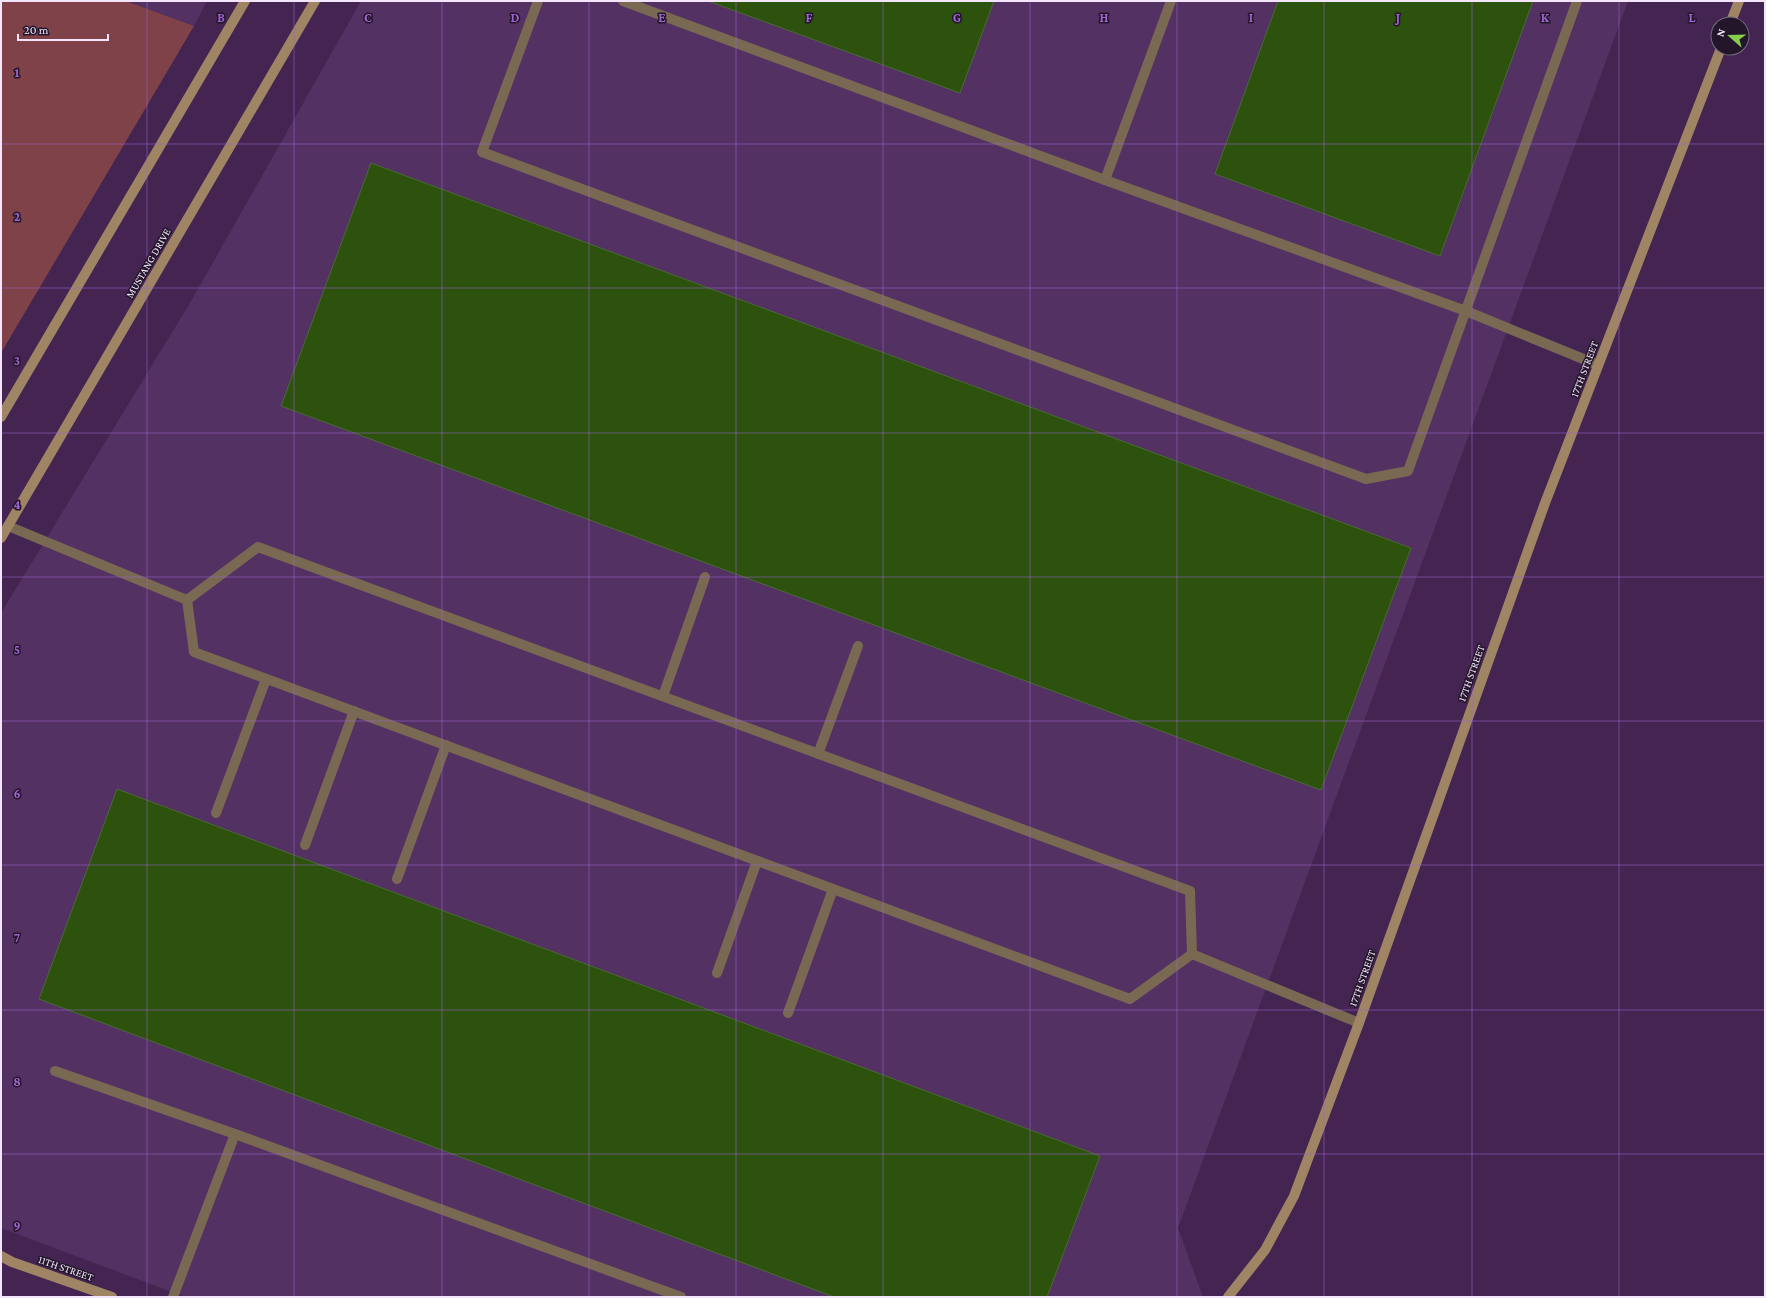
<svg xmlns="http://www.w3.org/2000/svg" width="1766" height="1298" viewBox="0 0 1766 1298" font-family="'Crimson Pro',serif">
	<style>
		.built { fill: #533162 }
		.green { fill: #7e4248 }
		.building { fill: #2d520d; stroke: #4a6936 }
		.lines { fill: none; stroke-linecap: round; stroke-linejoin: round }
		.lane { stroke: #796953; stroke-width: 10 }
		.secondary { stroke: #9f8563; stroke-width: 10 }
		.grid { fill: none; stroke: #9f64d1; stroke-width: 1; stroke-opacity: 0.55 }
		.labels { text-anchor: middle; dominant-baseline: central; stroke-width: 3; stroke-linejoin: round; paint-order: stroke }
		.street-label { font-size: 11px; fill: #f3e5fb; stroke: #23162a }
		.grid-label { font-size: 13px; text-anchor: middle; font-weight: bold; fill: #9f64d1; stroke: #23162a; stroke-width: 3; stroke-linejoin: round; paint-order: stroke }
	</style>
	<rect width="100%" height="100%" fill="#442552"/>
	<g class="built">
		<path d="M 126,1 L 207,1 L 194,26 Z"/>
		<path d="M 361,1 L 1628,1 L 1178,1228 L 1203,1297 L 185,1297 L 1,1228 L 1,613 L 190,303 Z"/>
	</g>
	<path class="green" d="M 1,1 L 126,1 L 194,26 L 1,353 Z"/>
	<g class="building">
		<path d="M 708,1 L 994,1 L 960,93 Z"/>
		<path d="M 1278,1 L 1533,1 L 1440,256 L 1215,174 Z"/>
		<path d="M 371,163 L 1411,548 L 1321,790 L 281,406 Z"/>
		<path d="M 117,789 L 1100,1156 L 1047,1297 L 834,1297 L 39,999 Z"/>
	</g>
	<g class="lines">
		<g class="lane">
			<path d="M 538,1 L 482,152 L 1366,479 L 1408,471 L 1577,1"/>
			<path d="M 623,1 L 1105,180 L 1466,311 L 1598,365"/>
			<path d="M 1105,180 L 1171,1"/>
			<path d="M 8,526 L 187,600 L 194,652 L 1130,999 L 1192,954 L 1359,1023"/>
			<path d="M 187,600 L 258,547 L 1190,891 L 1192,954"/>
			<path d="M 663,696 L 705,577"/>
			<path d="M 818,754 L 858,646"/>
			<path d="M 216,813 L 266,679"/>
			<path d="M 305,845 L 354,711"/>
			<path d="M 397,879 L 446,745"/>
			<path d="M 717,973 L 757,861"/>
			<path d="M 788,1013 L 833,889"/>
			<path d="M 55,1071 L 235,1134 L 173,1297"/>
			<path d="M 235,1134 L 681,1297"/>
		</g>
		<g class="secondary">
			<path d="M 1730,24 L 1739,1"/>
			<path d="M 1,417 L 245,1"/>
			<path d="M 1,538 L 315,1"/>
			<path d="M 1,1256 L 12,1262 L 112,1297"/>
			<path d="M 1228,1297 L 1265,1250 L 1294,1196 L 1359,1023 L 1545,503 L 1721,48"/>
		</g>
	</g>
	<path class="grid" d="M 147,1 L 147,1297M 294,1 L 294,1297M 442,1 L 442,1297M 589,1 L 589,1297M 736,1 L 736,1297M 883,1 L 883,1297M 1030,1 L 1030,1297M 1177,1 L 1177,1297M 1324,1 L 1324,1297M 1472,1 L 1472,1297M 1619,1 L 1619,1297M 1,144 L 1765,144M 1,288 L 1765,288M 1,433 L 1765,433M 1,577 L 1765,577M 1,721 L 1765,721M 1,865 L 1765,865M 1,1010 L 1765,1010M 1,1154 L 1765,1154"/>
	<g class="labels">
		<g class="street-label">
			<text transform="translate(148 263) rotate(-60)">MUSTANG DRIVE</text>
			<text transform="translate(1584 369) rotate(-69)">17TH STREET</text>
			<text transform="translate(1471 673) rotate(-70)">17TH STREET</text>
			<text transform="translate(1362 978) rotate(-70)">17TH STREET</text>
			<text transform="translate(66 1268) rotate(19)">11TH STREET</text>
		</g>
	</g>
	<g class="grid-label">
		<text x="221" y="22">B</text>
		<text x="368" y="22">C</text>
		<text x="515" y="22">D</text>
		<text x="662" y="22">E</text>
		<text x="809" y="22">F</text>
		<text x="957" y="22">G</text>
		<text x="1104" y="22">H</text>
		<text x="1251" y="22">I</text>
		<text x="1398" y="22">J</text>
		<text x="1545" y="22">K</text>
		<text x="1692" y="22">L</text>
		<text x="17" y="77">1</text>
		<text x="17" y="221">2</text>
		<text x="17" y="365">3</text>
		<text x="17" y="509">4</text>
		<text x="17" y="654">5</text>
		<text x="17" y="798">6</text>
		<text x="17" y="942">7</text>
		<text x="17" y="1086">8</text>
		<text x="17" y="1230">9</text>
	</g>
	<rect width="1766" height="1298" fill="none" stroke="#f3e5fb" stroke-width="4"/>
	<g transform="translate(1730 36) rotate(290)"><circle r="19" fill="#23162a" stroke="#76697e"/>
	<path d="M0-3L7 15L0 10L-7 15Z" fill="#85cf4c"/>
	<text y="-6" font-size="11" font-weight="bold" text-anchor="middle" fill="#f3e5fb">N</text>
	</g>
	<path d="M18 34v6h90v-6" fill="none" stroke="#f3e5fb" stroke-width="2"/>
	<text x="24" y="34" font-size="12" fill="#f3e5fb" stroke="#23162a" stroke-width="3" paint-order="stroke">20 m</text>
</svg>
